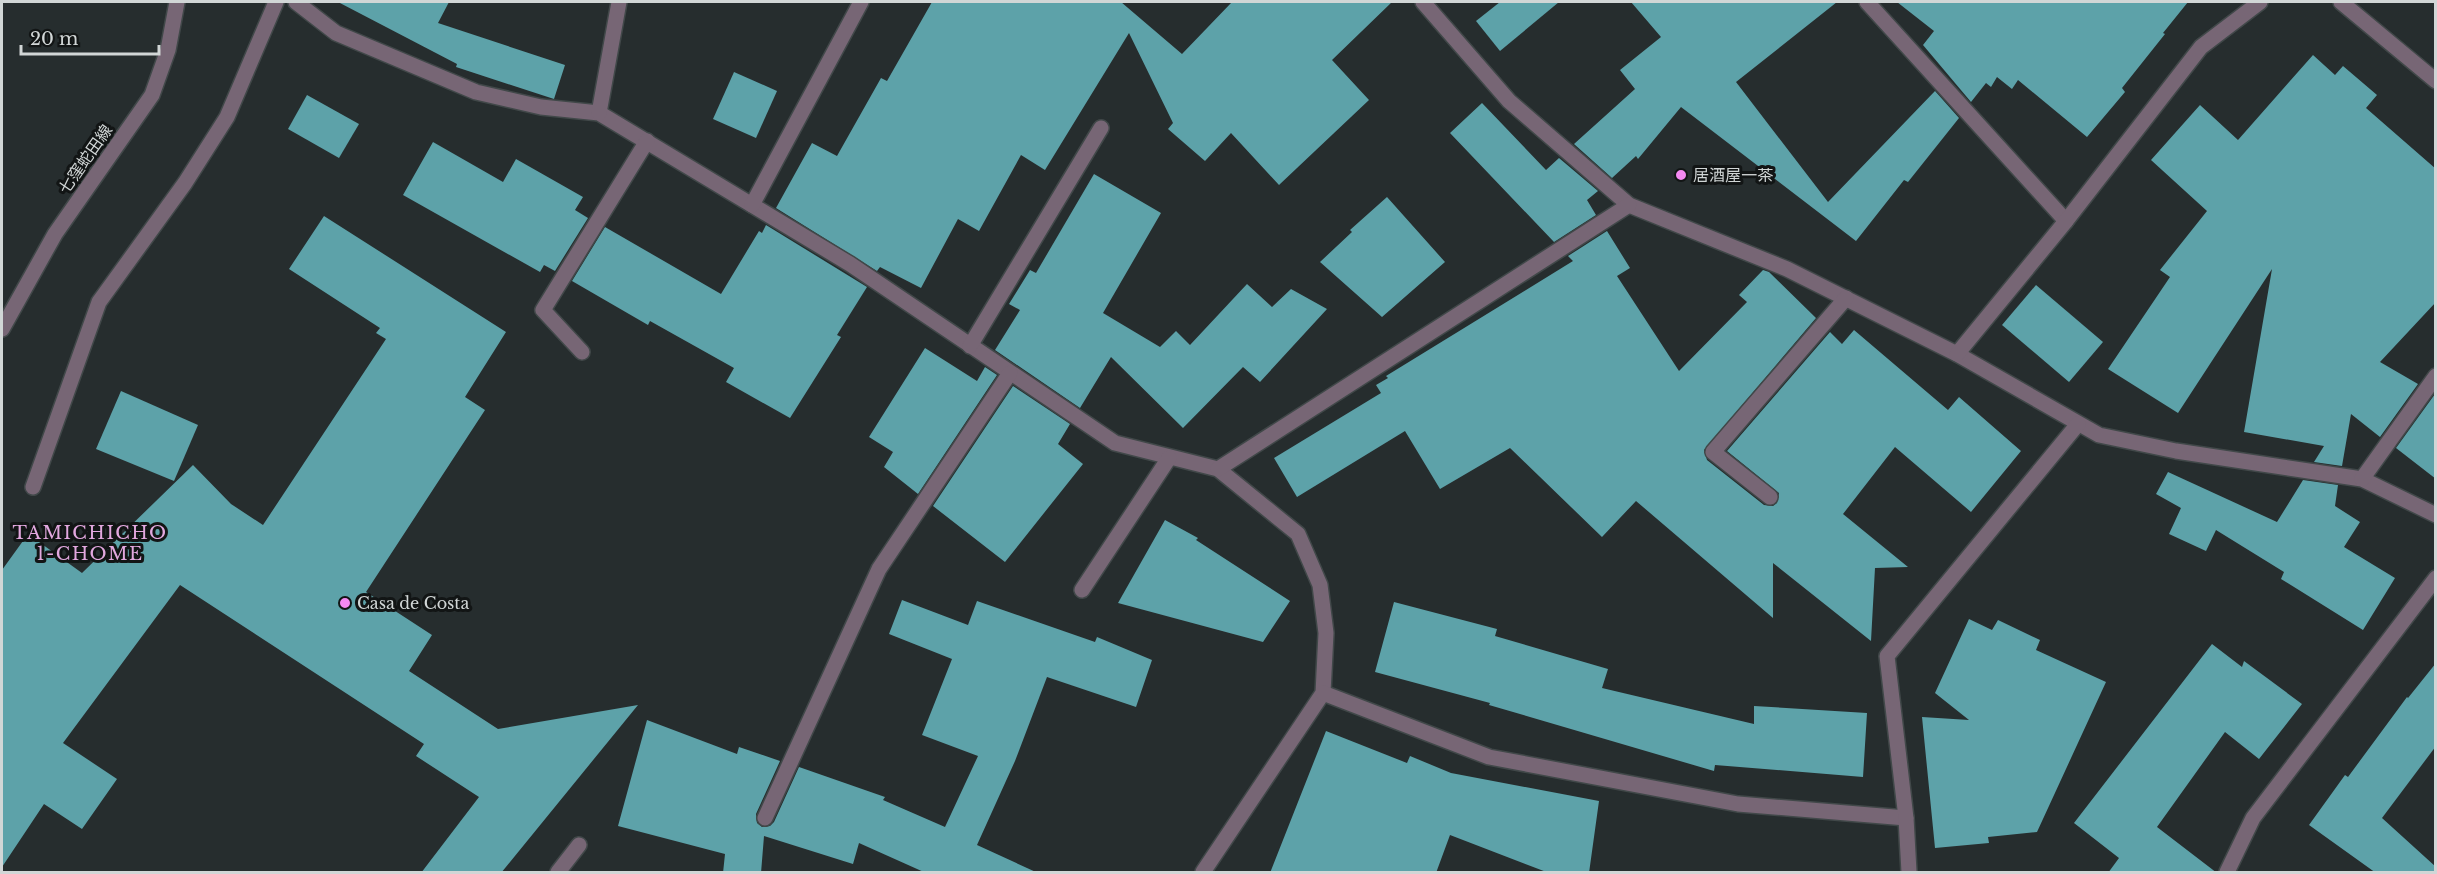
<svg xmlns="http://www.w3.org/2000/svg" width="2437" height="874" viewBox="0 0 2437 874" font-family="'Libre Baskerville','Noto Sans JP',serif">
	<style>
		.building { fill: #5da2a9 }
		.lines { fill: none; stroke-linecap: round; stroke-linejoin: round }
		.minor-casing { stroke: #414849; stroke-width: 18 }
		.minor { stroke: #776675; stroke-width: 15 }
		.poi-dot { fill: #f489f1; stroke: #121515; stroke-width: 2 }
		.labels { text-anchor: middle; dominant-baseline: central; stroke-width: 6; stroke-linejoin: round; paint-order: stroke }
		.street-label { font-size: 16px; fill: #d1d6d6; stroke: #121515 }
		.poi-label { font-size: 16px; fill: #d1d6d6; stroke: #121515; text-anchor: start }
		.neighbourhood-label { font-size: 18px; letter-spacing: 1.5px; fill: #e2a8df; stroke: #121515 }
	</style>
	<rect width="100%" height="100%" fill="#262d2e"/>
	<g class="building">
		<path d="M 338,2 L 449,2 L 438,23 L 565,65 L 554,99 L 456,67 L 457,64 Z"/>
		<path d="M 932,2 L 1121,2 L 1182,54 L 1232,2 L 1392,2 L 1332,60 L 1369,100 L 1279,185 L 1231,133 L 1205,161 L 1168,129 L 1173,123 L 1129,33 L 1045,170 L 1021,155 L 979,231 L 958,219 L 921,288 L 880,267 L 877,271 L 776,208 L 812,143 L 837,156 L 881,78 L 887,81 Z"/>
		<path d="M 1500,2 L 1559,2 L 1500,51 L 1476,21 Z"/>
		<path d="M 1631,2 L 1837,2 L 1736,82 L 1828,202 L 1935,91 L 1959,118 L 1908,182 L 1904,180 L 1856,241 L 1681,107 L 1638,159 L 1636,156 L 1612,178 L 1574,144 L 1635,89 L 1620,70 L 1661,37 Z"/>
		<path d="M 1897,2 L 2188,2 L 2163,33 L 2165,34 L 2122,88 L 2125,92 L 2087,137 L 2018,80 L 2012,89 L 1997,77 L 1991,87 L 1986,83 L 1971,102 L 1923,45 L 1934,31 Z"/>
		<path d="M 2313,55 L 2335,75 L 2343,66 L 2377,95 L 2366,108 L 2436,169 L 2436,302 L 2380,362 L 2418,384 L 2380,437 L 2351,414 L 2342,466 L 2314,462 L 2324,446 L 2244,432 L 2272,269 L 2178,413 L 2108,369 L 2170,277 L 2160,270 L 2207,211 L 2151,160 L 2200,105 L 2238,140 Z"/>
		<path d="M 734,72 L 777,91 L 756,138 L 713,119 Z"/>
		<path d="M 307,95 L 359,124 L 339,158 L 288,129 Z"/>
		<path d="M 1482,103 L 1546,170 L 1559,158 L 1598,191 L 1587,200 L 1596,215 L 1554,242 L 1450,133 Z"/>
		<path d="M 433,142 L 503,182 L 516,159 L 583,197 L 575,210 L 588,218 L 555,271 L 544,265 L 540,272 L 403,195 Z"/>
		<path d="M 1094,174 L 1161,213 L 1103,313 L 1160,347 L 1176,331 L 1190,345 L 1247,284 L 1272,307 L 1291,289 L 1327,309 L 1260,382 L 1243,367 L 1183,428 L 1111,357 L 1080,408 L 995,350 L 1020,310 L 1009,304 L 1030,270 L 1036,273 Z"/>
		<path d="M 1387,197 L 1445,262 L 1382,317 L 1320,262 L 1352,232 L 1350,230 Z"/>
		<path d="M 324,216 L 506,332 L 465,397 L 485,410 L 366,592 L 432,635 L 409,671 L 498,729 L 638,705 L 501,873 L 421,873 L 479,797 L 416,756 L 424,744 L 180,585 L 63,743 L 117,779 L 82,829 L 44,804 L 2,867 L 2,570 L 28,534 L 82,573 L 193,465 L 231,504 L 263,525 L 386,339 L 376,333 L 380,328 L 289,269 Z"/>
		<path d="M 766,225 L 867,287 L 837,335 L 841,337 L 790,418 L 726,382 L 734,368 L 650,321 L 648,325 L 572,281 L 605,227 L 721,294 L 759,231 L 762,233 Z"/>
		<path d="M 1607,231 L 1630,268 L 1617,276 L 1679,371 L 1747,302 L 1739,295 L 1763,270 L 1769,272 L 1816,318 L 1704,450 L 1707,460 L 1764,505 L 1773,506 L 1777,503 L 1779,493 L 1727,451 L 1830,332 L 1842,344 L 1854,330 L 1948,410 L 1959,397 L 2021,451 L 1971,512 L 1895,447 L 1843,514 L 1908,567 L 1875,568 L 1871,641 L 1773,563 L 1773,618 L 1636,501 L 1602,537 L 1510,448 L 1440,489 L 1405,431 L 1297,497 L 1274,458 L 1381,393 L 1376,385 L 1388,378 L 1386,376 L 1573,261 L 1568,256 Z"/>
		<path d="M 2036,285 L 2103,342 L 2069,382 L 2002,325 Z"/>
		<path d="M 925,348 L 977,381 L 985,367 L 997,375 L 918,494 L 884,467 L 893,452 L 869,437 Z"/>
		<path d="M 1013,386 L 1070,424 L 1058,444 L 1083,464 L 1005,562 L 933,506 Z"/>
		<path d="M 121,391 L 198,425 L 174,481 L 96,449 Z"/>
		<path d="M 2435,394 L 2436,394 L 2436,479 L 2396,448 Z"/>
		<path d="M 2168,472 L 2277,522 L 2303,480 L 2338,485 L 2335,506 L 2360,522 L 2344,547 L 2395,578 L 2363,630 L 2281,579 L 2284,572 L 2216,530 L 2206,551 L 2169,534 L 2181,508 L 2156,494 Z"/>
		<path d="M 1165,520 L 1198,538 L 1196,540 L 1290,601 L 1263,642 L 1118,603 Z"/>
		<path d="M 902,600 L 968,625 L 977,601 L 1095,642 L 1097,637 L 1152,660 L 1136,707 L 1047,677 L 1015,761 L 977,845 L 1038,873 L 926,873 L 859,843 L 853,864 L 764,836 L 761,873 L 723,873 L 725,854 L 618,826 L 647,720 L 737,754 L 739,747 L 780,761 L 756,814 L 757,823 L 762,827 L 770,826 L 774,822 L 799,767 L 885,797 L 883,800 L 945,827 L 978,756 L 922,735 L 952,659 L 889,634 Z"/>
		<path d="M 1394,602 L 1497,629 L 1495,636 L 1608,669 L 1602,688 L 1754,724 L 1754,706 L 1867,713 L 1863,777 L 1715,765 L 1714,771 L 1489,705 L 1490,703 L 1375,672 Z"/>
		<path d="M 1969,619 L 1992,630 L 1998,620 L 2040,640 L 2036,650 L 2106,682 L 2037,832 L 1988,837 L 1989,843 L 1935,848 L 1922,717 L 1969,720 L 1935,693 Z"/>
		<path d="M 2212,644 L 2242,667 L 2244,661 L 2302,704 L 2259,759 L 2225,732 L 2157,827 L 2217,873 L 2108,873 L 2119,858 L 2074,823 Z"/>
		<path d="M 2436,663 L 2436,746 L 2382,818 L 2436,867 L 2436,873 L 2376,873 L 2309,825 L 2345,775 L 2348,777 L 2407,697 L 2408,698 Z"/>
		<path d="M 1326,731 L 1407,763 L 1410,756 L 1451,773 L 1599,801 L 1589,873 L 1549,873 L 1450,835 L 1436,873 L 1270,873 Z"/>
	</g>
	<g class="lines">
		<defs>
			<g id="minor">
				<path d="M 296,2 L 336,33 L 476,92 L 541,107 L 599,113 L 850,264 L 1115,443 L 1218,469 L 1298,534 L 1320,585 L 1326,633 L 1323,693 L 1203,872"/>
				<path d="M 1423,2 L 1509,101 L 1629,205 L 1787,269 L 1957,354 L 2099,435 L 2176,451 L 2362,479 L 2436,515"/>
				<path d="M 1867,2 L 2066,221"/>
				<path d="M 2341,2 L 2436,81"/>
				<path d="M 599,113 L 619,2"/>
				<path d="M 752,205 L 861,2"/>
				<path d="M 2,329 L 55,234 L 152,95 L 168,50 L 177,2"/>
				<path d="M 970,346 L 1101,128"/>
				<path d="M 582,352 L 543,310 L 647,141"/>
				<path d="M 1957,354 L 2066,221 L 2201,47 L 2260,2"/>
				<path d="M 1218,469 L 1629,205"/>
				<path d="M 2362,479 L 2436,376"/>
				<path d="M 33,487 L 99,302 L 185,183 L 227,117 L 276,2"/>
				<path d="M 1770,497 L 1713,452 L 1846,298"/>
				<path d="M 1082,590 L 1169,458"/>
				<path d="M 1323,693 L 1489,757 L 1738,804 L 1906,818"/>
				<path d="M 765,818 L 879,569 L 1010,373"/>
				<path d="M 558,872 L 579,845"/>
				<path d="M 1909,872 L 1906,818 L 1887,656 L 2078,424"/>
				<path d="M 2227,872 L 2253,818 L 2436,578"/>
			</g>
		</defs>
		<use href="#minor" class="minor-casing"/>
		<use href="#minor" class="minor"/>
	</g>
	<g class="poi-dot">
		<circle cx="1681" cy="175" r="6"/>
		<circle cx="345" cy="603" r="6"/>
	</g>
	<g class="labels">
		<g class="street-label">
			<text transform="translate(85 159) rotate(-55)">七窪蛇田線</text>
		</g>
		<g class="poi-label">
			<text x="1693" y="175">居酒屋一茶</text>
			<text x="357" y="603">Casa de Costa</text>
		</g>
		<g class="neighbourhood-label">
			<text x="90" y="533">TAMICHICHO<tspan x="90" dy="21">1-CHOME</tspan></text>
		</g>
	</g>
	<rect width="2437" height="874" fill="none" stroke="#d1d6d6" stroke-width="6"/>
	<path d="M21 45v9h138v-9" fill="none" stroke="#d1d6d6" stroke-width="3"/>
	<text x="30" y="45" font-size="18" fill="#d1d6d6" stroke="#121515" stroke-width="4.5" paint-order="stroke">20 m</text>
</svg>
